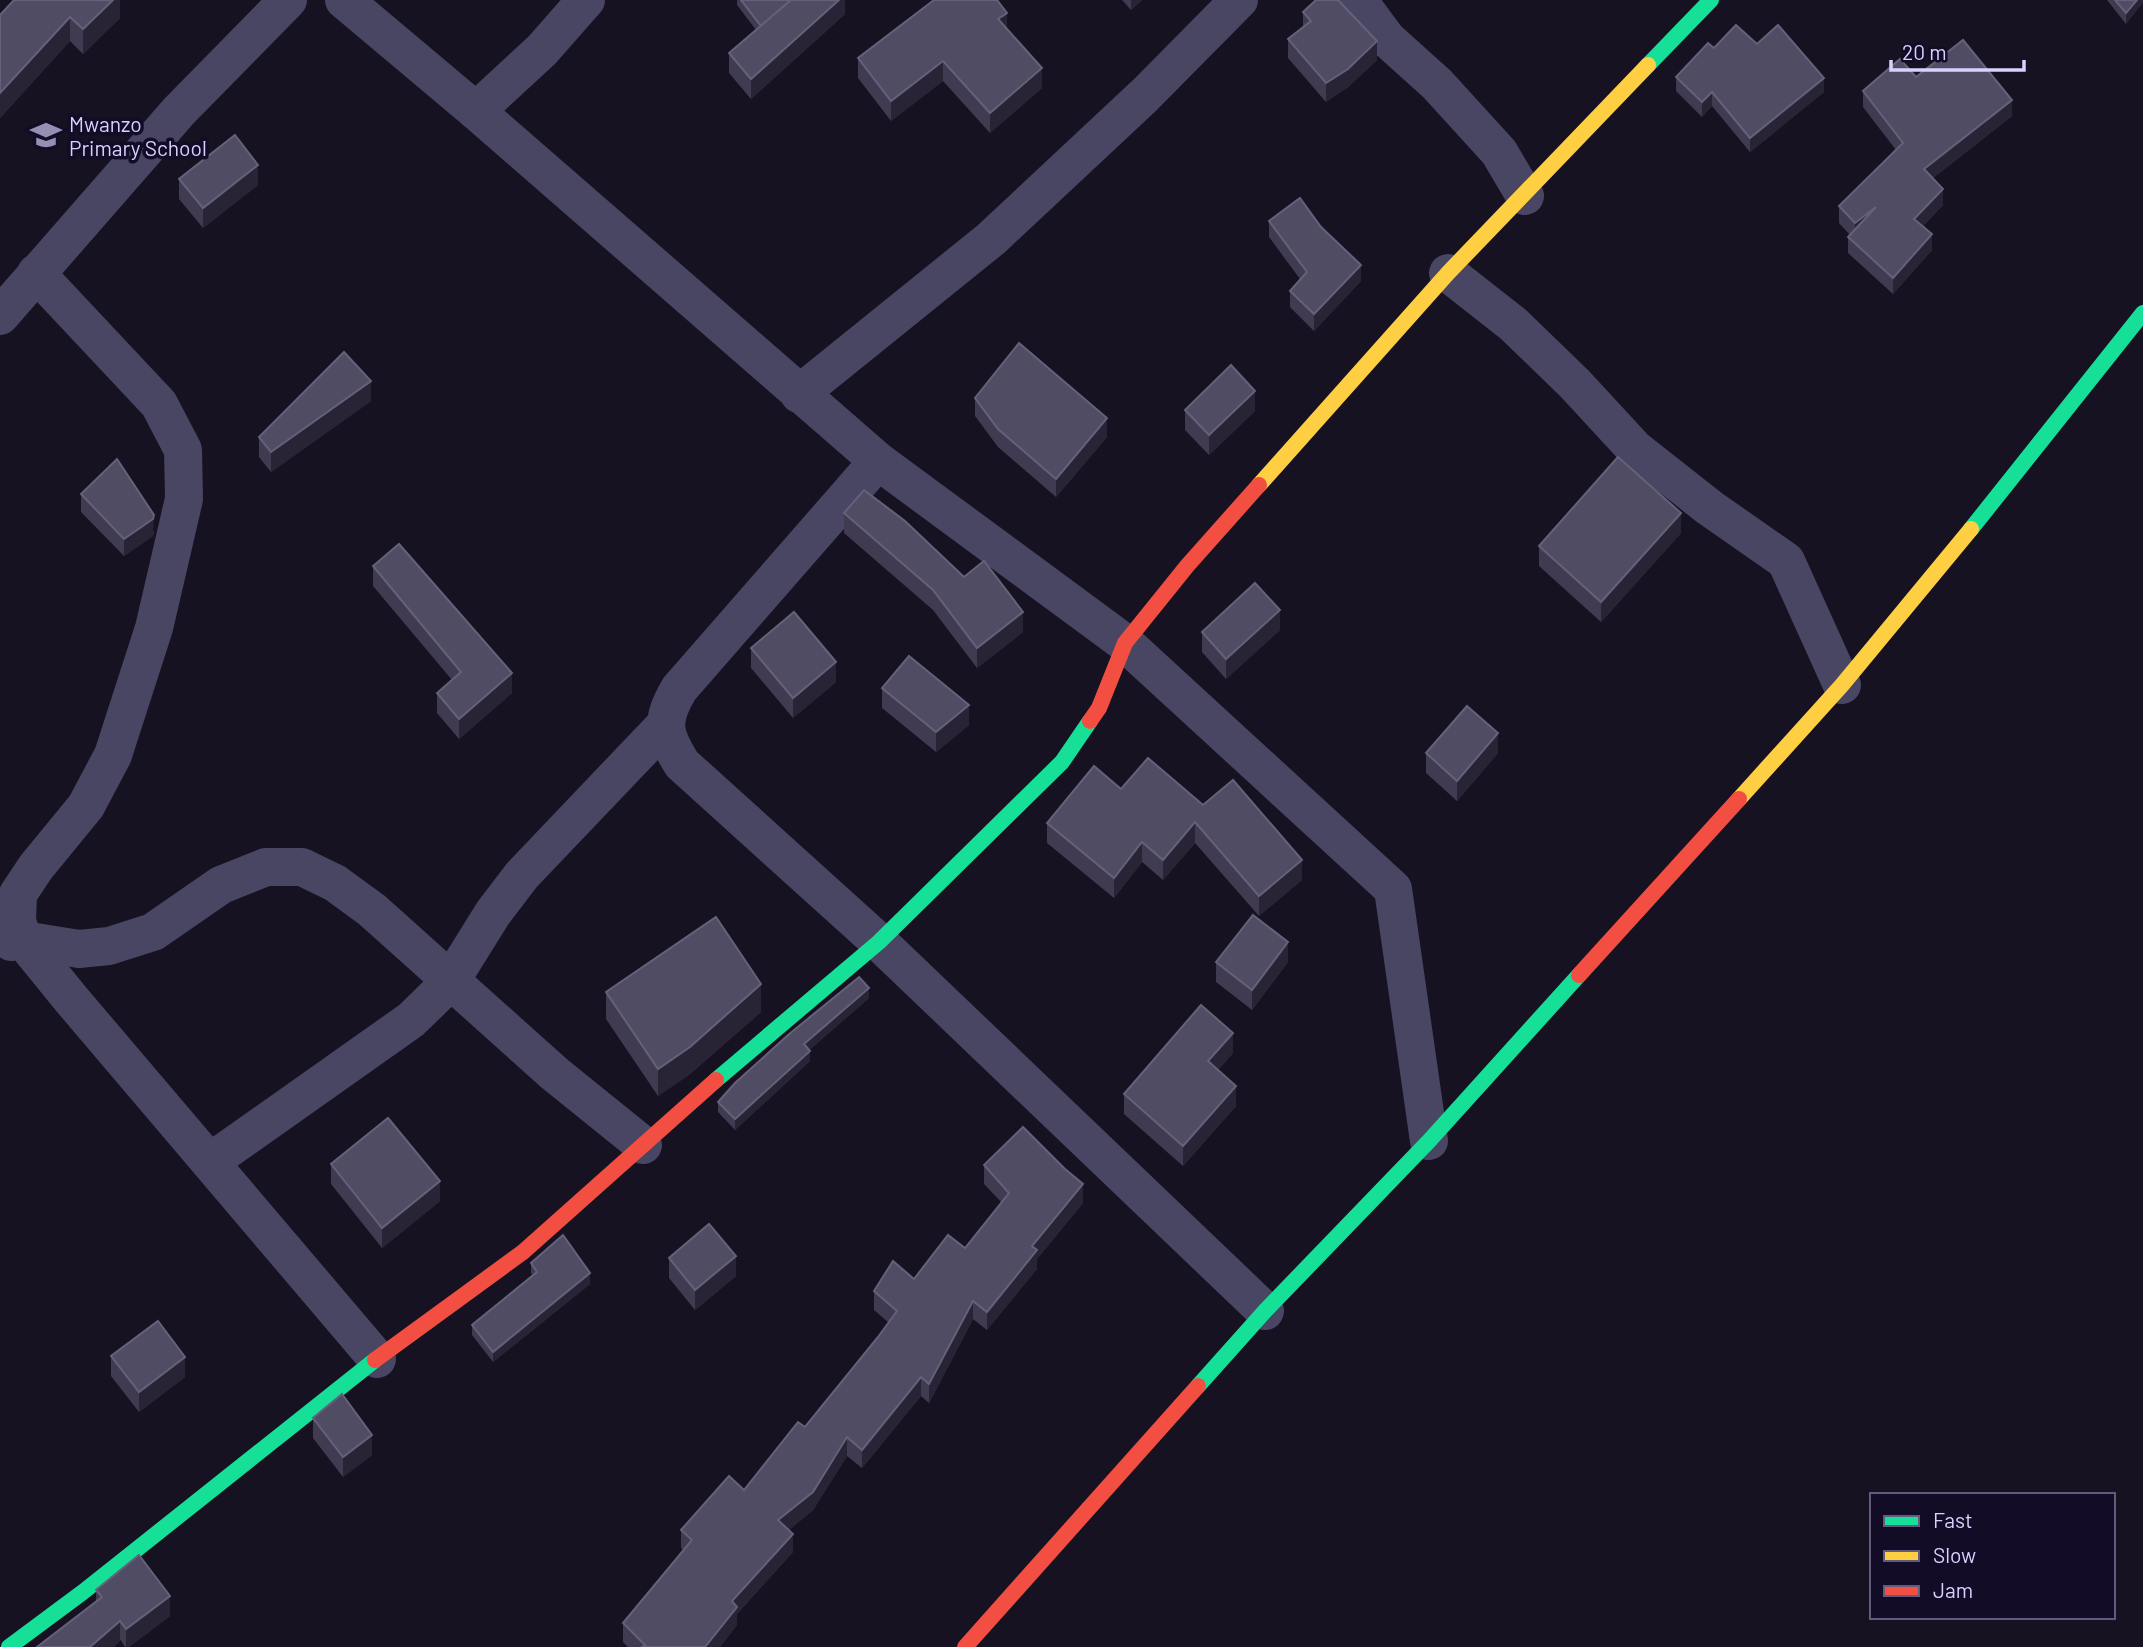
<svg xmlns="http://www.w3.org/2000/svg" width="2143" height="1647" viewBox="0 0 2143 1647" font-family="Barlow,sans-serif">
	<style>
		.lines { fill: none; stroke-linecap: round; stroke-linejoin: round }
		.street { stroke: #484662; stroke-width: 38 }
		.fast { stroke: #16e098; stroke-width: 16 }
		.slow { stroke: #ffcf43; stroke-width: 16 }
		.jam { stroke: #f24e42; stroke-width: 16 }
		.wall { fill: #403b50 }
		.shaded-wall { fill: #282435 }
		.building { fill: #504c63; stroke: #66617b; stroke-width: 2 }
		.labels { text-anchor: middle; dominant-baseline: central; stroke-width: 7; stroke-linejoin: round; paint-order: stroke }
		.poi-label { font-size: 21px; fill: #d9d2ff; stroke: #120c27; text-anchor: start }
	</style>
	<rect width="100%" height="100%" fill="#161221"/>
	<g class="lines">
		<g class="street">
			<path d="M 344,0 L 476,111 L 878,461 L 1125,643 L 1393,889 L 1429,1141"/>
			<path d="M 1358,0 L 1387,39 L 1437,84 L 1499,152 L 1525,196"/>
			<path d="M 476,111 L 542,50 L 586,0"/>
			<path d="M 36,273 L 159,404 L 183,450 L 184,499 L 154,628 L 113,755 L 86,806 L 36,867 L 18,894 L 17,921 L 23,940 L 71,999 L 377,1359"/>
			<path d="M 1448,273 L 1513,324 L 1575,384 L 1635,449 L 1710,508 L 1786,561 L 1842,685"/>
			<path d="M 0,316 L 179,111 L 288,0"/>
			<path d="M 799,394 L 991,239 L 1145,95 L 1239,0"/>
			<path d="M 878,461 L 679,689 C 660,722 663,733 682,764 L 879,942 L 1265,1311"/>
			<path d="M 11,942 L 23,940 L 79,949 L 109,946 L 153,932 L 221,885 L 266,867 L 302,867 L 335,883 L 372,910 L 555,1074 L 643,1145"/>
			<path d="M 210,1162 L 411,1020 L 450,982 L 493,913 L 522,875 L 665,725"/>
		</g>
		<g class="fast">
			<path d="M 1648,65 L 1711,0"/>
			<path d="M 1971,529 L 2143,313"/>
			<path d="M 716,1080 L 879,942 L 1062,762 L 1090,721"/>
			<path d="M 1198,1386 L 1265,1311 L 1429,1141 L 1579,975"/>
			<path d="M 9,1647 L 83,1592 L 375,1360"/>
		</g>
		<g class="slow">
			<path d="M 1259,485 L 1448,273 L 1648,65"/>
			<path d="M 1739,799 L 1842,685 L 1971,529"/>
		</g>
		<g class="jam">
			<path d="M 1090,721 L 1099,708 L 1125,643 L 1187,566 L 1259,485"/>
			<path d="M 1579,975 L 1739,799"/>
			<path d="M 375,1360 L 523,1252 L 716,1080"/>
			<path d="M 965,1647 L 1198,1386"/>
		</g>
	</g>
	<g class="wall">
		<path d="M 120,0 L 120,18 L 83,54 L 70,41 L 0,118 L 0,15 Z"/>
		<path d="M 737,0 L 845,0 L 845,14 L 751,99 L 729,73 L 729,53 L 756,30 L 737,5 Z"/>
		<path d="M 1122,0 L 1142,0 L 1131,10 Z"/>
		<path d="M 2107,0 L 2143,0 L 2126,24 Z"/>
		<path d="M 1303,12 L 1377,60 L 1348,87 L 1326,102 L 1288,58 L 1288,39 L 1303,27 Z"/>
		<path d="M 1007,28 L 1042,88 L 990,133 L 943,81 L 891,121 L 858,78 L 858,58 Z"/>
		<path d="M 1757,44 L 1824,92 L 1750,152 L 1712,106 L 1702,117 L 1676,91 L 1676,77 L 1714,48 Z"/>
		<path d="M 1916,77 L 2012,116 L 1933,178 L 1943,205 L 1923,226 L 1932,250 L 1893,294 L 1848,253 L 1848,237 L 1850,235 L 1839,223 L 1839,206 L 1896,150 L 1863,107 L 1863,91 Z"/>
		<path d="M 179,179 L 258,185 L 203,228 L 179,199 Z"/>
		<path d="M 1269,221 L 1361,281 L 1314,331 L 1290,307 L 1290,291 L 1300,279 L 1269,237 Z"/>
		<path d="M 975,398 L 1107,437 L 1056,497 L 998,447 L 975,416 Z"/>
		<path d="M 371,401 L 271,472 L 259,457 L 259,437 Z"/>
		<path d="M 1185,410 L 1255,411 L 1209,455 L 1185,430 Z"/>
		<path d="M 81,494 L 154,532 L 153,536 L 124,556 L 81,512 Z"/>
		<path d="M 844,513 L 1023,632 L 977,668 L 933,610 L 844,533 Z"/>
		<path d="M 1681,533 L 1601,622 L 1539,566 L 1539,546 Z"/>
		<path d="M 373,566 L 512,693 L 459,739 L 437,713 L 437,693 L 452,680 L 373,586 Z"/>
		<path d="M 1280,630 L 1226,679 L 1202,652 L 1202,632 Z"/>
		<path d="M 751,648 L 836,682 L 793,718 L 751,668 Z"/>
		<path d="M 882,688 L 969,725 L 936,752 L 882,708 Z"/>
		<path d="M 1426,753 L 1498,753 L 1457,801 L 1426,773 Z"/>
		<path d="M 1121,789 L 1203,805 L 1302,880 L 1259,916 L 1195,843 L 1163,880 L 1142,862 L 1114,898 L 1047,843 L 1047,823 Z"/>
		<path d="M 1216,962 L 1288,962 L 1252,1010 L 1216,982 Z"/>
		<path d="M 606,992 L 761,1012 L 690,1074 L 658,1096 L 606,1019 Z"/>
		<path d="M 869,998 L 809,1050 L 810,1061 L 735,1130 L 718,1112 L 718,1102 Z"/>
		<path d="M 1233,1053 L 1218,1070 L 1236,1106 L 1183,1166 L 1124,1114 L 1124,1094 Z"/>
		<path d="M 331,1164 L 440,1201 L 382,1248 L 331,1184 Z"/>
		<path d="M 984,1165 L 1083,1203 L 1037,1259 L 1037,1269 L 987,1330 L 973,1319 L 929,1403 L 921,1396 L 862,1468 L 847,1456 L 813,1510 L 789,1530 L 793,1552 L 737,1614 L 737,1625 L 720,1647 L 628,1647 L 623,1642 L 623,1623 L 684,1551 L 681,1548 L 681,1530 L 744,1490 L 805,1427 L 889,1323 L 874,1310 L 874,1291 L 914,1279 L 965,1248 L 1002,1203 L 984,1184 Z"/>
		<path d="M 669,1258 L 736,1276 L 695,1310 L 669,1278 Z"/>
		<path d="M 531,1263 L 590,1284 L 493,1362 L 472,1335 L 472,1325 L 533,1276 L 531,1273 Z"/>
		<path d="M 111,1356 L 185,1377 L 139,1412 L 111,1376 Z"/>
		<path d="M 313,1418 L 372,1455 L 343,1477 L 313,1438 Z"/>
		<path d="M 96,1590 L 170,1616 L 129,1647 L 125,1647 L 96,1601 Z"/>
	</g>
	<g class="shaded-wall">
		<path d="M 113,0 L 120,0 L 120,18 L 83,54 L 83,29 Z"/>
		<path d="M 839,0 L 845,0 L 845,14 L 751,99 L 751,79 Z"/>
		<path d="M 1131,0 L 1142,0 L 1131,10 Z"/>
		<path d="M 2137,0 L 2143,0 L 2143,3 L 2126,24 L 2126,13 Z"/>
		<path d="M 1007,13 L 1007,33 L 998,19 Z"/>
		<path d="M 70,17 L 70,41 L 0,118 L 0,93 Z"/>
		<path d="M 1377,41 L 1377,60 L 1348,87 L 1326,102 L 1326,83 Z"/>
		<path d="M 943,61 L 943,81 L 891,121 L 891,101 Z"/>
		<path d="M 1042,68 L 1042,88 L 990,133 L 990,113 Z"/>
		<path d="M 1824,78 L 1824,92 L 1750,152 L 1750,138 Z"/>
		<path d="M 1712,92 L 1712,106 L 1702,117 L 1702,102 Z"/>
		<path d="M 2012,100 L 2012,116 L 1924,185 L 1924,169 Z"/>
		<path d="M 258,165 L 258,185 L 203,228 L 203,208 Z"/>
		<path d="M 1943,189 L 1943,205 L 1914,235 L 1914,219 Z"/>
		<path d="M 1876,207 L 1855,240 L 1855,223 Z"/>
		<path d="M 1932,234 L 1932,250 L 1893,294 L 1893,278 Z"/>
		<path d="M 1361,265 L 1361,281 L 1314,331 L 1314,314 Z"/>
		<path d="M 371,381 L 371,401 L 271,472 L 271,452 Z"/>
		<path d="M 1255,391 L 1255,411 L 1209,455 L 1209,435 Z"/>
		<path d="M 1107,418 L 1107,437 L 1056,497 L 1056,479 Z"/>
		<path d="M 1681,513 L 1681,533 L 1601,622 L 1601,602 Z"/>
		<path d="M 154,515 L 153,536 L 124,556 L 124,539 Z"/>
		<path d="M 1280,610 L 1280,630 L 1226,679 L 1226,659 Z"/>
		<path d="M 1023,612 L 1023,632 L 977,668 L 977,648 Z"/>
		<path d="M 836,662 L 836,682 L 793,718 L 793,698 Z"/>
		<path d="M 512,673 L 512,693 L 459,739 L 459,719 Z"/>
		<path d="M 969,705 L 969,725 L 936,752 L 936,732 Z"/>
		<path d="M 1498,733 L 1498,753 L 1457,801 L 1457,781 Z"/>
		<path d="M 1195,822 L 1195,843 L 1163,880 L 1163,860 Z"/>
		<path d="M 1142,842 L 1142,862 L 1114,898 L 1114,878 Z"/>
		<path d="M 1302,860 L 1302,880 L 1259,916 L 1259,896 Z"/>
		<path d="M 1288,942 L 1288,962 L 1252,1010 L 1252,990 Z"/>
		<path d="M 761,984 L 761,1012 L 690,1074 L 658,1096 L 658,1069 Z"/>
		<path d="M 869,988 L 869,998 L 804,1055 L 804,1044 Z"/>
		<path d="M 1233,1033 L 1233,1053 L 1208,1081 L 1208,1061 Z"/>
		<path d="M 810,1051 L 810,1061 L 735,1130 L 735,1119 Z"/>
		<path d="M 1236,1086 L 1236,1106 L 1183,1166 L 1183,1146 Z"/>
		<path d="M 440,1181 L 440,1201 L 382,1248 L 382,1228 Z"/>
		<path d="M 1083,1184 L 1083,1203 L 1037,1259 L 1037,1269 L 987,1330 L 987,1312 L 1032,1246 Z"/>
		<path d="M 736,1256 L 736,1276 L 695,1310 L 695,1290 Z"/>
		<path d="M 590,1273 L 590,1284 L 493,1362 L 493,1352 Z"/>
		<path d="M 973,1301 L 973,1319 L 929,1403 L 929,1384 Z"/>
		<path d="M 185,1357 L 185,1377 L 139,1412 L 139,1392 Z"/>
		<path d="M 921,1377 L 921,1396 L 862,1468 L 862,1450 Z"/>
		<path d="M 372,1435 L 372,1455 L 343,1477 L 343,1457 Z"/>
		<path d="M 847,1437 L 847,1456 L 813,1510 L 778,1539 L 778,1520 Z"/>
		<path d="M 793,1534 L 793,1552 L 737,1614 L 737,1625 L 720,1647 L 705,1647 L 732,1601 Z"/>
		<path d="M 170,1596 L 170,1616 L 129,1647 L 126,1647 L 126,1629 Z"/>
		<path d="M 120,1621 L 120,1641 L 114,1647 L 90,1647 Z"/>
	</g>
	<g class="building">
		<path d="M 14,0 L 113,0 L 83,29 L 70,17 L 0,93 L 0,15 Z"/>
		<path d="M 741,0 L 791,0 L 761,26 Z"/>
		<path d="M 791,0 L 839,0 L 751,79 L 729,53 Z"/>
		<path d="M 934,0 L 997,0 L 1007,13 L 998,19 L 1042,68 L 990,113 L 943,61 L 891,101 L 858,58 Z"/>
		<path d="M 1316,0 L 1338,0 L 1377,41 L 1348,69 L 1326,83 L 1288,39 L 1311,21 L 1303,12 Z"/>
		<path d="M 2115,0 L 2137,0 L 2126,13 Z"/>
		<path d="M 1736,25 L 1757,44 L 1778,25 L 1824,78 L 1750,138 L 1712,92 L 1702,102 L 1676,77 L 1708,43 L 1714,48 Z"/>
		<path d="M 1963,40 L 2012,100 L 1924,169 L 1943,189 L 1914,219 L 1932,234 L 1893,278 L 1848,237 L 1876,207 L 1855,223 L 1839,206 L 1903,143 L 1863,91 L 1900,59 L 1916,77 Z"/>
		<path d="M 235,135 L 258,165 L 203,208 L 179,179 Z"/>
		<path d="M 1300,198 L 1321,227 L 1361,265 L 1314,314 L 1290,291 L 1307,272 L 1269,221 Z"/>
		<path d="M 1019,343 L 1107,418 L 1056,479 L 998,429 L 975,398 Z"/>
		<path d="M 344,352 L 371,381 L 271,452 L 259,437 Z"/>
		<path d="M 1231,365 L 1255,391 L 1209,435 L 1185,410 Z"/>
		<path d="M 1618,457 L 1681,513 L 1601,602 L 1539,546 Z"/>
		<path d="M 117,459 L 154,515 L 153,519 L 124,539 L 81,494 Z"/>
		<path d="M 864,490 L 905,521 L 964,577 L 984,561 L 1023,612 L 977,648 L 933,590 L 844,513 Z"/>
		<path d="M 399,544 L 512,673 L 459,719 L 437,693 L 461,672 L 373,566 Z"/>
		<path d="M 1255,583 L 1280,610 L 1226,659 L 1202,632 Z"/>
		<path d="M 794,612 L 836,662 L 793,698 L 751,648 Z"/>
		<path d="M 909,656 L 969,705 L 936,732 L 882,688 Z"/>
		<path d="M 1467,706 L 1498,733 L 1457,781 L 1426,753 Z"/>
		<path d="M 1148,758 L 1203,805 L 1233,780 L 1302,860 L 1259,896 L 1195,822 L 1163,860 L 1142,842 L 1114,878 L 1047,823 L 1094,766 L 1121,789 Z"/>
		<path d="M 1253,915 L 1288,942 L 1252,990 L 1216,962 Z"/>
		<path d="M 716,917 L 761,984 L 690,1047 L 658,1069 L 606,992 Z"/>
		<path d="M 859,977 L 869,988 L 804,1044 L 810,1051 L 735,1119 L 718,1102 L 735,1083 L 788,1035 Z"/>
		<path d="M 1201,1005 L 1233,1033 L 1208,1061 L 1236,1086 L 1183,1146 L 1124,1094 Z"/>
		<path d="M 388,1118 L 440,1181 L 382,1228 L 331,1164 Z"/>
		<path d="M 1023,1127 L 1065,1169 L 1083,1184 L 1032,1246 L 1037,1250 L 987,1312 L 973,1301 L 929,1384 L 921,1377 L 862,1450 L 847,1437 L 813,1492 L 778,1520 L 793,1534 L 732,1601 L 737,1607 L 705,1647 L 642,1647 L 645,1645 L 623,1623 L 692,1540 L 681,1530 L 729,1476 L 744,1490 L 798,1422 L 805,1427 L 878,1337 L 897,1311 L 874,1291 L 893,1261 L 914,1279 L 948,1235 L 965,1248 L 1009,1193 L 984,1165 Z"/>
		<path d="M 709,1224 L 736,1256 L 695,1290 L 669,1258 Z"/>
		<path d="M 563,1235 L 590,1273 L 493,1352 L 472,1325 L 537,1272 L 531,1263 Z"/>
		<path d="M 158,1321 L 185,1357 L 139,1392 L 111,1356 Z"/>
		<path d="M 342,1394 L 372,1435 L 343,1457 L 313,1418 Z"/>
		<path d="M 139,1555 L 170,1596 L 126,1629 L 120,1621 L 90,1647 L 37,1647 L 102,1597 L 96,1590 Z"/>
	</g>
	<defs>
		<symbol id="school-bare" viewBox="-9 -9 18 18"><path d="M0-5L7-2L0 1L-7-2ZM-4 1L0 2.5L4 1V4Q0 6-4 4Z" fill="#958fb1" stroke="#120c27" stroke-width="2.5" paint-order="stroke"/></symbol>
	</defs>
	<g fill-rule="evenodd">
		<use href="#school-bare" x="24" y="113" width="44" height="44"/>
	</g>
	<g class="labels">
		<g class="poi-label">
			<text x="69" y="123">Mwanzo<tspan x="69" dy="24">Primary School</tspan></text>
		</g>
	</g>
	<rect x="1870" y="1493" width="245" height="126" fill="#120c27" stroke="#625b7d" stroke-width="2"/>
	<rect x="1884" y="1516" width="35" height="10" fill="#16e098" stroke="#625b7d" stroke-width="2"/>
	<text x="1933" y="1528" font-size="21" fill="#d9d2ff">Fast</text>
	<rect x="1884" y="1551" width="35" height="10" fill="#ffcf43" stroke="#625b7d" stroke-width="2"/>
	<text x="1933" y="1563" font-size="21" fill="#d9d2ff">Slow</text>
	<rect x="1884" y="1586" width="35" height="10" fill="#f24e42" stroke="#625b7d" stroke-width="2"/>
	<text x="1933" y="1598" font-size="21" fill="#d9d2ff">Jam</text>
	<path d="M1891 60v10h133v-10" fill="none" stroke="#d9d2ff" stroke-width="3.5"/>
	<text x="1902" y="60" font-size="21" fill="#d9d2ff" stroke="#120c27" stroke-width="5" paint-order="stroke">20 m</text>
</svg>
